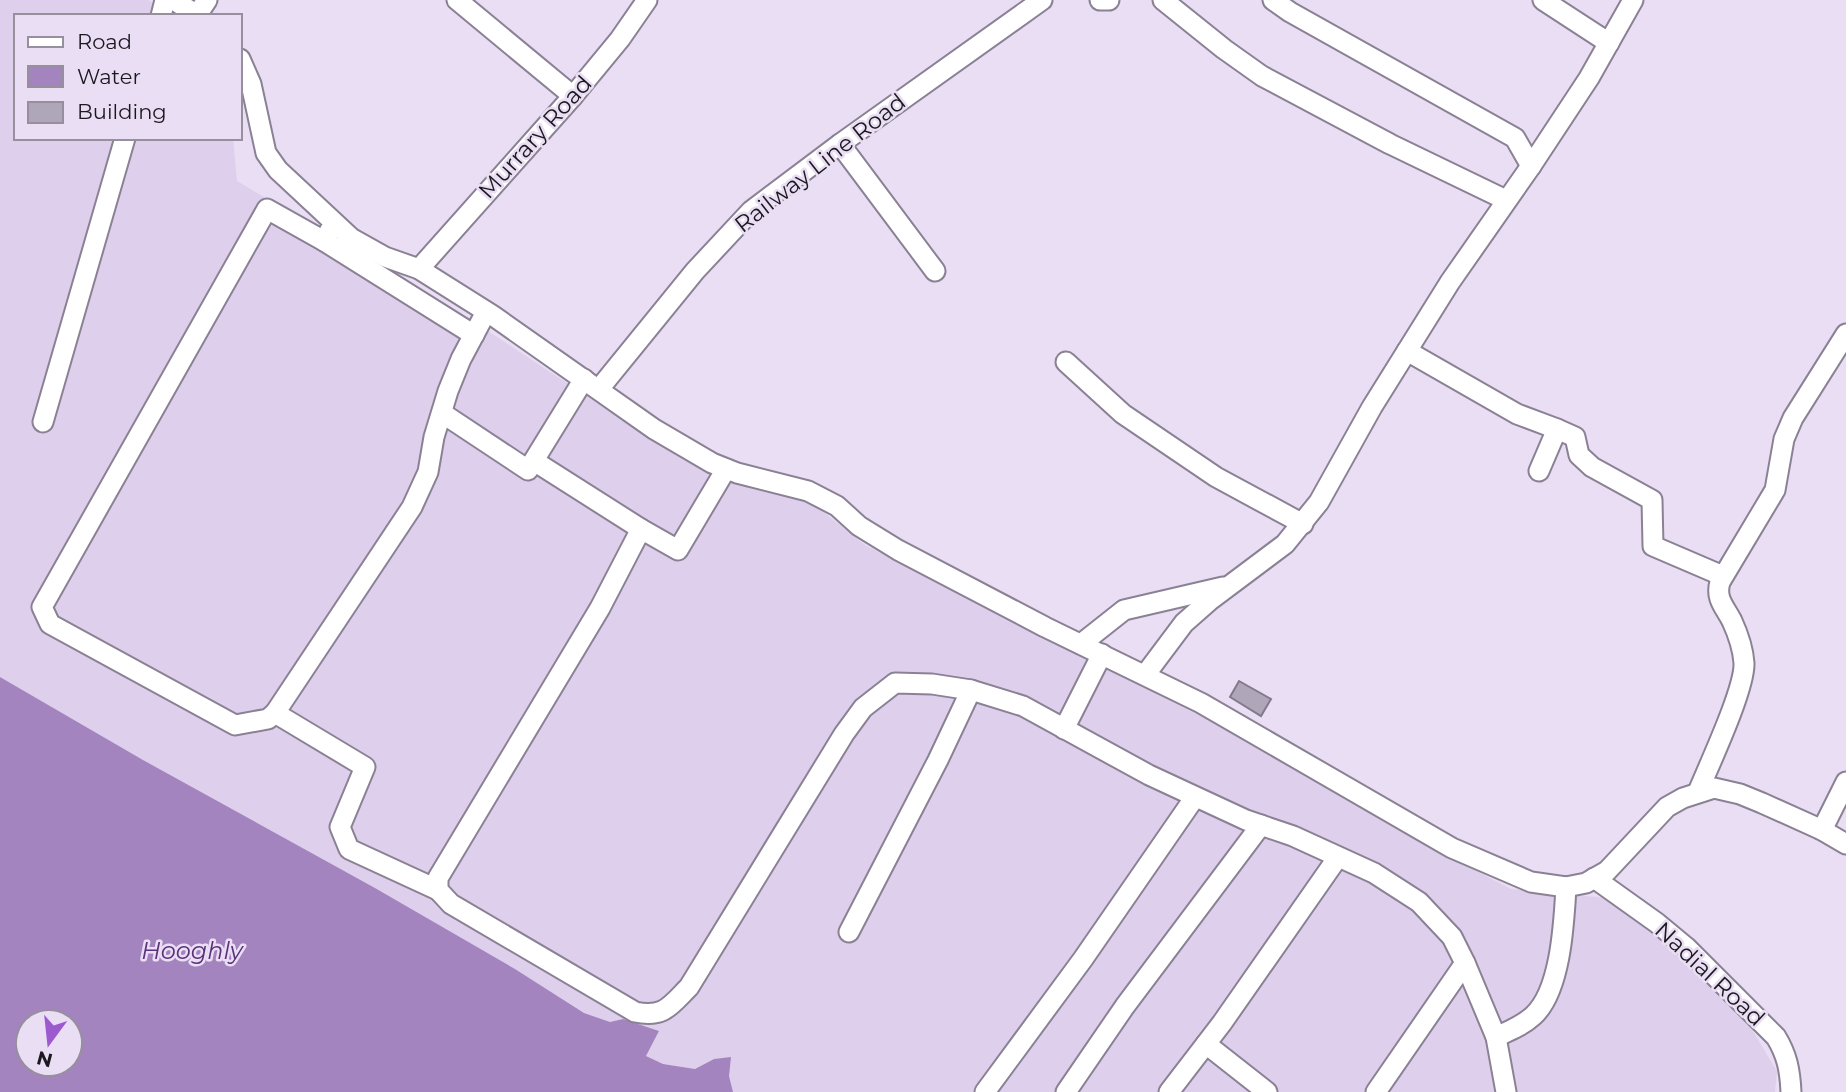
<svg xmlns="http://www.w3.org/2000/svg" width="1846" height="1092" viewBox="0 0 1846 1092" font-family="Montserrat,sans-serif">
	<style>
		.built { fill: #ded0ec }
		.water { fill: #a384be; fill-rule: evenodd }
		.building { fill: #b0a6ba; stroke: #83798c; stroke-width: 2 }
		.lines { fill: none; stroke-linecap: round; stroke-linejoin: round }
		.minor-casing { stroke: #8b8194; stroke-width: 23 }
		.minor { stroke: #fff; stroke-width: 19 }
		.labels { text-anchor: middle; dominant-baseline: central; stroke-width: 5; stroke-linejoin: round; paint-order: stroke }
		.street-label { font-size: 23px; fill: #1c181f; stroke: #e9def3 }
		.water-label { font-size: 24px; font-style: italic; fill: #5b3279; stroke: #e9def3 }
	</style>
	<rect width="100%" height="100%" fill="#e9def3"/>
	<path class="built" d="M 0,0 L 148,0 L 174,16 L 16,16 L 16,138 L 233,138 L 237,181 L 450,306 L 684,460 L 722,480 L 812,503 L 865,545 L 1255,744 L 1389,825 L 1511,889 L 1608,898 L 1671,941 L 1731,995 L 1777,1071 L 1775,1092 L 733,1092 L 729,1076 L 714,1059 L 695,1069 L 663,1064 L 646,1056 L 659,1031 L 623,1019 L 610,1022 L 584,1013 L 515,969 L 375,888 L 143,760 L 0,677 Z"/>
	<path class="water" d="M 0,677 L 143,760 L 375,888 L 515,969 L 584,1013 L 610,1022 L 623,1019 L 659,1031 L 646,1056 L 663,1064 L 695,1069 L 714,1059 L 731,1057 L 729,1076 L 733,1092 L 0,1092 ZM 28,1022 L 70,1022 L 70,1064 L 28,1064 Z"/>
	<path class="building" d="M 1239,681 L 1271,699 L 1261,716 L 1230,697 Z"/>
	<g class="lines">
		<defs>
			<g id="minor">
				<path d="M 174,0 L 198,16"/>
				<path d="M 457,0 L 573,96"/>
				<path d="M 1100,0 L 1109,0"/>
				<path d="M 1163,0 L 1224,49 L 1262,76 L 1390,144 L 1506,200"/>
				<path d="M 1273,0 L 1290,12 L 1515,138 L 1531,166"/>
				<path d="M 1543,0 L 1609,43"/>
				<path d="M 197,15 L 207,0"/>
				<path d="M 161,16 L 165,0"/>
				<path d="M 240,59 L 251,84 L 266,153 L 278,170 L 351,238 L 385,257 L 419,269 L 492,315 L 654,429 L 712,463 L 737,473 L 808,491 L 837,506 L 859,526 L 898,550 L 1045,627 L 1201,703 L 1452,848 L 1531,882 L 1566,887 L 1586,883 L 1607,871 L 1667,807 L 1683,798 L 1714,788 L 1740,794 L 1762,803 L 1822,830 L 1846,844"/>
				<path d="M 840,144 L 935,271"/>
				<path d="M 330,230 L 324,241 L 474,335"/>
				<path d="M 419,269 L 573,96 L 620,39 L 647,0"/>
				<path d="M 1407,351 L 1517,414 L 1557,429"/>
				<path d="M 1066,362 L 1123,414 L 1216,477 L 1303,524"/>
				<path d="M 599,389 L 695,271 L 751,211 L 840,144 L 1042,0"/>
				<path d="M 442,413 L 528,470 L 584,379"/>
				<path d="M 43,422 L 125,138"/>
				<path d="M 534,461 L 641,529"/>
				<path d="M 726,469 L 678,550 L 641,529 L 600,608 L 438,878 L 438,890 L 451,904 L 635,1012 C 664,1018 670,1006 689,987 L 844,734 L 863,708 L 895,683 L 932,684 L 971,690 L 1023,706 L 1149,775 L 1246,820 L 1293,836 L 1374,873 L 1419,902 L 1452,937 L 1465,963 L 1496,1037 L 1506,1092"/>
				<path d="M 1539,471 L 1557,429 L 1575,437 L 1579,455 L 1592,467 L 1652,500 L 1653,546 L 1723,576"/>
				<path d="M 1081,644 L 1124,610 L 1223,587"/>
				<path d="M 1145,675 L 1184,623 L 1209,601 L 1285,544 L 1319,502 L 1372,407 L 1450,282 L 1531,166 L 1589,78 L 1633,0"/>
				<path d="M 275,713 L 268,719 L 235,725 L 50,624 L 42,607 L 267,209 L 324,241"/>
				<path d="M 1064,729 L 1102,654"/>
				<path d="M 1698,792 C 1709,765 1745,689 1744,663 C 1743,649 1738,634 1732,621 C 1725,607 1715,599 1720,582 L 1775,490 L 1784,439 L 1793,418 L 1846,334"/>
				<path d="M 1822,830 L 1846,782"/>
				<path d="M 1594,878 L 1657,923 L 1686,947 L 1776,1037 C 1787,1055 1790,1070 1791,1092"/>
				<path d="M 438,890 L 349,849 L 340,827 L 365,767 L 275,713 L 412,507 L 428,472 L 434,437 L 448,391 L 461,359 L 486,312"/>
				<path d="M 849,932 L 938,760 L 971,690"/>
				<path d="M 1496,1037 C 1509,1031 1522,1026 1533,1016 C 1561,991 1564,922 1566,887"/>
				<path d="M 1206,1044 L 1267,1092"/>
				<path d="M 985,1092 L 1083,959 L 1195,797"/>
				<path d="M 1066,1092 L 1125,1006 L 1261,825"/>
				<path d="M 1169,1092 L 1222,1023 L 1338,857"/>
				<path d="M 1376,1092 L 1465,963"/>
			</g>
		</defs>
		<use href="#minor" class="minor-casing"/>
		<use href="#minor" class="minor"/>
	</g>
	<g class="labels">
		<g class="street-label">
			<text transform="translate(535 137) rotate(-48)">Murrary Road</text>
			<text transform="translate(820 163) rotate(-38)">Railway Line Road</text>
			<text transform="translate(1710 974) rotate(43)">Nadial Road</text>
		</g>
		<g class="water-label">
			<text x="192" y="950">Hooghly</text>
		</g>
	</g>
	<rect x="14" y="14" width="228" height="126" fill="#e9def3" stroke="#978f9e" stroke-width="2"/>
	<rect x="28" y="37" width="35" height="10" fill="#ffffff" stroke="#978f9e" stroke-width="2"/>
	<text x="77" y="49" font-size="21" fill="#1c181f">Road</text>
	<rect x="28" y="66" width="35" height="21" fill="#a384be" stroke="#978f9e" stroke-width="2"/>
	<text x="77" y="84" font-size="21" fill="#1c181f">Water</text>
	<rect x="28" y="102" width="35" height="21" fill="#b0a6ba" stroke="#978f9e" stroke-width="2"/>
	<text x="77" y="119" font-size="21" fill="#1c181f">Building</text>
	<g transform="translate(49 1043) rotate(195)"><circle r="33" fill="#e9def3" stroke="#978f9e" stroke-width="2"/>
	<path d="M0-5L12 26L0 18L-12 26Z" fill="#9d59ce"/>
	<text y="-10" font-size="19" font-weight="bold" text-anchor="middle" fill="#1c181f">N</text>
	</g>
</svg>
